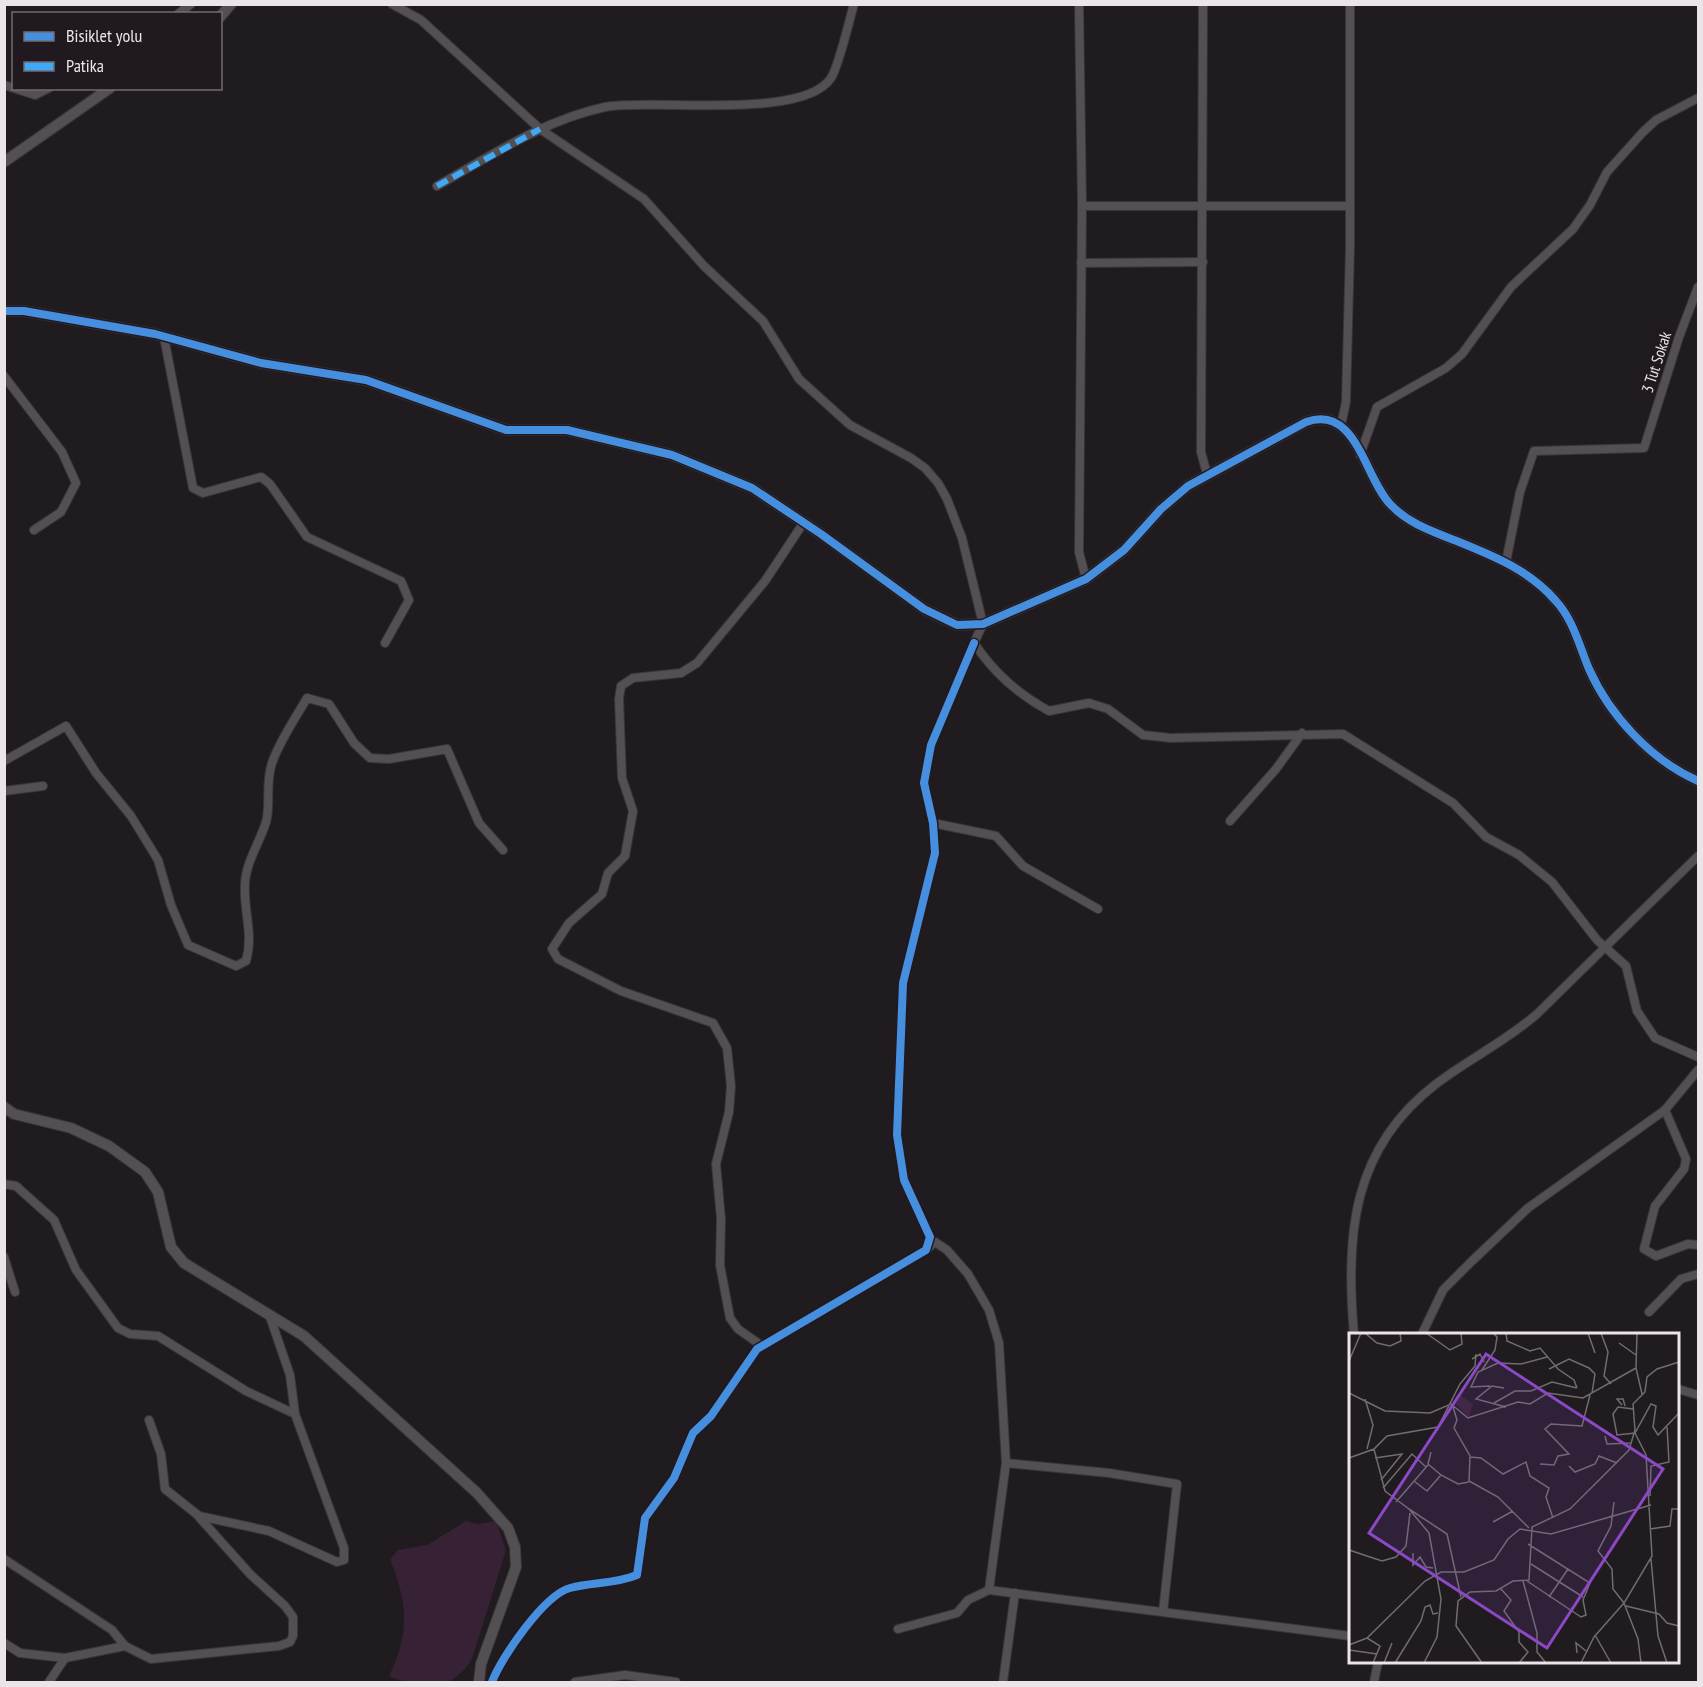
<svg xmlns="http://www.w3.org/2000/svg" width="1703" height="1687" viewBox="0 0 1703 1687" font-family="'PT Sans Narrow',sans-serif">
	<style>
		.green { fill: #362234 }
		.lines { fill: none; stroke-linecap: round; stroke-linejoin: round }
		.minor-casing { stroke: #393639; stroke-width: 10 }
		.tertiary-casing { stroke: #393639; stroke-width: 12 }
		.minor { stroke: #534f52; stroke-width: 8 }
		.tertiary { stroke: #534f52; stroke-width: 10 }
		.quiet { stroke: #3fa9f5; stroke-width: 6; stroke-dasharray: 12 6; stroke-linecap: butt }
		.cycleway-casing { stroke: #211920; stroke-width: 11 }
		.cycleway { stroke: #468fdf; stroke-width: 8 }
		.labels { text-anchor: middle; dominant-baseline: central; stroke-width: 6; stroke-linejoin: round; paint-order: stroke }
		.street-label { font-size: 16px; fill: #ebe5ea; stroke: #211920 }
		.inset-road { fill: none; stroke: #716c70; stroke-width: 1.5 }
		.view { fill: #8c48c5; fill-opacity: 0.15; stroke: #8c48c5; stroke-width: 3 }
		.inset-edge { fill: none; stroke: #ebe5ea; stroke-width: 3 }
	</style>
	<rect width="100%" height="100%" fill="#1f1b1f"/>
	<path class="green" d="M 466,1521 L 477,1524 L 496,1521 L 506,1550 L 472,1659 C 466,1668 458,1678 447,1682 C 434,1687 401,1683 389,1676 C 410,1632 408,1605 390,1559 L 398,1550 L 427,1545 Z"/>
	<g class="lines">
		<defs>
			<g id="minor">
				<path d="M 392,4 L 421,20 L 540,129 L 644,199 L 704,266 L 763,321 L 799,379 L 850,425 L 911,458 L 925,468 L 938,483 L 947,499 L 962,538 L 983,624 L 974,643 C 994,673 1017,693 1049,711 L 1089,703 L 1108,709 L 1143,735 L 1171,738 L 1343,734 L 1453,803 L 1486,837 L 1519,855 L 1552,882 L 1597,940 L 1626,966 L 1637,1011 L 1655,1038 L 1698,1057"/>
				<path d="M 1079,4 L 1082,206 L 1079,552 L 1086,579"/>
				<path d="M 1203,4 L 1201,452 L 1207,474"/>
				<path d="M 178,14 L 191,4"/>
				<path d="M 4,85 L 35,95 L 49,88"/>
				<path d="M 437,186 C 490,156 544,120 605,107 C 651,98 803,121 831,78 C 839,66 849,21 854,4"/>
				<path d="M 1082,206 L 1350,206"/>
				<path d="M 1081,263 L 1203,262"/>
				<path d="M 164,337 L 193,488 L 203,493 L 261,477 L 270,484 L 307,537 L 401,581 L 409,600 L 385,643"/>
				<path d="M 4,376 L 62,452 L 76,483 L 61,512 L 34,530"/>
				<path d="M 1341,425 L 1346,402 L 1350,247 L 1350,4"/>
				<path d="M 1360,455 L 1377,407 L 1446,368 L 1462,354 L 1511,287 L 1573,229 L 1590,205 L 1607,172 L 1643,132 L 1656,120 L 1698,98"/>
				<path d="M 1506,562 L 1520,492 L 1534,451 L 1644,448 L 1679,337 L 1698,287"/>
				<path d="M 4,761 L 66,726 L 96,773 L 131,816 L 158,860 L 171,905 L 188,945 L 236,966 L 246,961 C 254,934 243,910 245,883 C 246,862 260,842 266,822 C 271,806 265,782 272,763 C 280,740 295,719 307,698 L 329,704 L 354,743 L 370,758 L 389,759 L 447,749 L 479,823 L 503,850"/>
				<path d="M 4,791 L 43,786"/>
				<path d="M 1230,821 L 1276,769 L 1302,733"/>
				<path d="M 933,823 L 996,836 L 1023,866 L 1098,909"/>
				<path d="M 1665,1110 L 1686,1159 L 1684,1169 L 1655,1206 L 1644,1249 L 1656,1256 L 1688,1244 L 1698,1245"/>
				<path d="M 4,1184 L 16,1186 L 54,1220 L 76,1270 L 118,1328 L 130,1334 L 158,1336 L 246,1391 L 295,1414"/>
				<path d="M 4,1257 L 15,1292"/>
				<path d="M 1649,1312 L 1681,1279 L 1698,1274"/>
				<path d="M 1354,1334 C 1345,1236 1352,1148 1436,1084 C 1469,1059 1506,1041 1537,1014 L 1698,856"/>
				<path d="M 1422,1334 L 1443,1290 L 1472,1261 L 1528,1208 L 1665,1110 L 1698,1070"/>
				<path d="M 762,1346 L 738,1329 L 730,1318 L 720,1265 L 721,1219 L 716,1164 L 729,1112 L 731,1086 L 727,1048 L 713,1023 L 621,991 L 558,959 L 552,949 L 569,923 L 602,894 L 608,873 L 625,856 L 633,811 L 622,778 L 619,699 L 621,686 L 633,678 L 681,673 L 697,663 L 765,581 L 804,522"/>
				<path d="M 1678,1389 L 1698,1395"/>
				<path d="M 149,1420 L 161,1454 L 165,1489 L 199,1516 L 269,1531 L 337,1562 L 344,1560 L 344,1548 L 295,1414 L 290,1375 L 269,1314"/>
				<path d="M 1006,1463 L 1109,1473 L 1177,1484 L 1163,1612"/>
				<path d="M 4,1559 L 112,1630 L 125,1646 L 151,1659 L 279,1646 L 290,1642 L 293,1636 L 293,1617 L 285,1606 L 250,1574 L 199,1517"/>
				<path d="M 989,1590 L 1350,1636"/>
				<path d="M 898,1629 L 957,1613 L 968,1600 L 989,1590 L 1006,1463 L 999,1343 L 989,1310 L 968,1274 L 947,1250 L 935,1242 L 926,1250"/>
				<path d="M 4,1643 L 20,1653 L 65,1658 L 125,1646"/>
				<path d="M 49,1682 L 65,1658"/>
				<path d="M 492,1682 C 501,1658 544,1595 570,1588 C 593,1582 615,1584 637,1575 L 645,1518 L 674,1478 L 693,1433 L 711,1416 L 757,1349 L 926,1250 L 930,1237 L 904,1180 L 897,1135 L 903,983 L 935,853 L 933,823 L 924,783 L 931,745 L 974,643"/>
				<path d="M 575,1682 L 625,1675 L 676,1682"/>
				<path d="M 1003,1682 L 1015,1593"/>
				<path d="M 1374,1682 L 1378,1662"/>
			</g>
			<g id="tertiary">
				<path d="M 220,17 L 231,4"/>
				<path d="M 4,162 L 110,88"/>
				<path d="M 4,311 L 24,311 L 155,334 L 261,363 L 366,380 L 506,430 L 567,430 L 672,455 L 752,488 L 821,534 L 924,609 L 957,625 L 983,624 L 1086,579 L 1124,550 L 1161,509 L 1188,486 L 1306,422 C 1357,404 1364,478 1391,505 C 1408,523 1431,531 1454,540 C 1491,555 1528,569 1555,600 C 1573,619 1579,645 1589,669 C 1610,716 1651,760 1698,781"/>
				<path d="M 4,1107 L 14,1114 L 71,1128 L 109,1146 L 145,1172 L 158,1192 L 171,1247 L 184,1263 L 304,1336 L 477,1493 L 508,1528 L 515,1547 L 516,1567 L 481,1664 L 479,1682"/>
			</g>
		</defs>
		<use href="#minor" class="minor-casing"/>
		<use href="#tertiary" class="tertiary-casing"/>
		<use href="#minor" class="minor"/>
		<use href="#tertiary" class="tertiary"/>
		<path class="quiet" d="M 437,186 L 540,129"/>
		<defs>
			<g id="cycleway">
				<path d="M 4,311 L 24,311 L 155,334 L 261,363 L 366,380 L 506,430 L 567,430 L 672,455 L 752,488 L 821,534 L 924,609 L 957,625 L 983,624 L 1086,579 L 1124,550 L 1161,509 L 1188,486 L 1306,422 C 1357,404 1364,478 1391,505 C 1408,523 1431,531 1454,540 C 1491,555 1528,569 1555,600 C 1573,619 1579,645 1589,669 C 1610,716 1651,760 1698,781"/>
				<path d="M 492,1682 C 501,1658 544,1595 570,1588 C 593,1582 615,1584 637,1575 L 645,1518 L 674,1478 L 693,1433 L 711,1416 L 757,1349 L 926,1250 L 930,1237 L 904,1180 L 897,1135 L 903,983 L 935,853 L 933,823 L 924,783 L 931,745 L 974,643"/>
			</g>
		</defs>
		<use href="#cycleway" class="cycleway-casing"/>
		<use href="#cycleway" class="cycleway"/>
	</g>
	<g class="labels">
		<g class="street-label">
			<text transform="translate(1656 362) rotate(-72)">3 Tut Sokak</text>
		</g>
	</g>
	<g transform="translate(1349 1333)">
		<rect width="330" height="330" fill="#1f1b1f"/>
		<path d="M 111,62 L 124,71 L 120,84 L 107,71 Z" fill="#362234"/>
		<path class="inset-road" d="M 16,0 L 28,10 L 41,13 L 52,8 L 51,0M 77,0 L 101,17 L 113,11 L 112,0M 157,0 L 158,8 L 181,18 L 191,15 L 209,36 L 225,47 L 228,55M 239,0 L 246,20M 252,0 L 259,19 L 255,43 L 262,51M 270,10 L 287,22M 123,26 L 131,21 L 135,29M 0,28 L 12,0M 287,35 L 288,0M 200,36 L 220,26 L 240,35 L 246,41 L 243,60M 133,37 L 146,17 L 148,4 L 144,0M 141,53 L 122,54 L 129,39 L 149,30 L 172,31 L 198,24M 155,55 L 143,53 L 127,66 L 157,74M 0,60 L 36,78 L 81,80 L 102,71 L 119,85 L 169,69 L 181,71 L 199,60 L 234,65 L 287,35 L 293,61M 16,66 L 24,92 L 18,116M 145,70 L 166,58 L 182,58 L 203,49 L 228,55M 273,72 L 268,66 L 274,66 L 276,73M 104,74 L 108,87 L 105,95 L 121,123 L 120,148 L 149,164 L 180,195M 284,76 L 269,74 L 264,81 L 268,102 L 286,100 L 302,71 L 307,73 L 304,94 L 309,102 L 330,80M 286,100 L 297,122 L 303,223 L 275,270 L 289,306 L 292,330M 256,103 L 258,111 L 283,110M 25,116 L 36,158 L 60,176 L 80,200 L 92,266 L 88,304 L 75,330M 82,119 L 79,131 L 92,142 L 109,151 L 120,149M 121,124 L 132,125 L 154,141 L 177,129 L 181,143 L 200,155 L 197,164 L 204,185M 0,125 L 25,116 L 38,103 L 89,94 L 111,51 L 126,33 L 127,21M 26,125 L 53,121 L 32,147M 191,131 L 205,132 L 209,123 L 220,121 L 196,96 L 202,91 L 233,93 L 241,62M 220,133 L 226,139 L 246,131 L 250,123 L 268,130M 65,148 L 78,158 L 92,142M 34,155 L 63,121 L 77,134M 301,163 L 302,133 L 320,129 L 318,94M 47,169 L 79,132M 60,176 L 98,201 L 112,264M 144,189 L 164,178M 301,196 L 321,193 L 323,176 L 330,176M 0,217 L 33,228 L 47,224 L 57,213 L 61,180M 64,220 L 64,232 L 71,224 L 77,234 L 84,235M 302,226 L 309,303 L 318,330M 182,231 L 234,264M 174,248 L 188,300 L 188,319 L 197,330M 178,248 L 232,284 L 237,282 L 234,267 L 241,250 L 179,211M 152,256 L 162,267 L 155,278 L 170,299 L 170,309 L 179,319 L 170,330M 200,264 L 219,236M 277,273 L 310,281 L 318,290 L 330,293M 246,302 L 262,330M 18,305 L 31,313 L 24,330M 0,312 L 18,305 L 76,248 L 92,239 L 115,239 L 145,227 L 159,206 L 171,196 L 202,201 L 302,172M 0,317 L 28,321M 228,320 L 227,310 L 237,318M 35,330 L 43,310M 46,330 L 72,288 L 76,274 L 81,272 L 84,281 L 89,280M 133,330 L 107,293 L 109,268 L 121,259 L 147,258 L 164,248 L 180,247 L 183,194 L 221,176 L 280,117 L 286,97 L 284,71 L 296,59 L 298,44 L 308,36 L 330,29M 232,330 L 245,304 L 275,270 L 264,256 L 263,236 L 249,218 L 262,193 L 265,169"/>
		<path class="view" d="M 137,21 L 314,136 L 198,315 L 20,200 Z"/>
		<rect width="330" height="330" class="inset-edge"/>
	</g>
	<rect width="1703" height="1687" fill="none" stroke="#ebe5ea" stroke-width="12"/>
	<rect x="12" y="12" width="210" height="78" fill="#211920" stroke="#726b71" stroke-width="1.5"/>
	<rect x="24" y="32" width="30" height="9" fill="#468fdf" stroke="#726b71" stroke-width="1.5"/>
	<text x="66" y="42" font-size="18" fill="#ebe5ea">Bisiklet yolu</text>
	<rect x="24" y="62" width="30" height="9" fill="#3fa9f5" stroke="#726b71" stroke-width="1.5"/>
	<text x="66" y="72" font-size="18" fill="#ebe5ea">Patika</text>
</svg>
